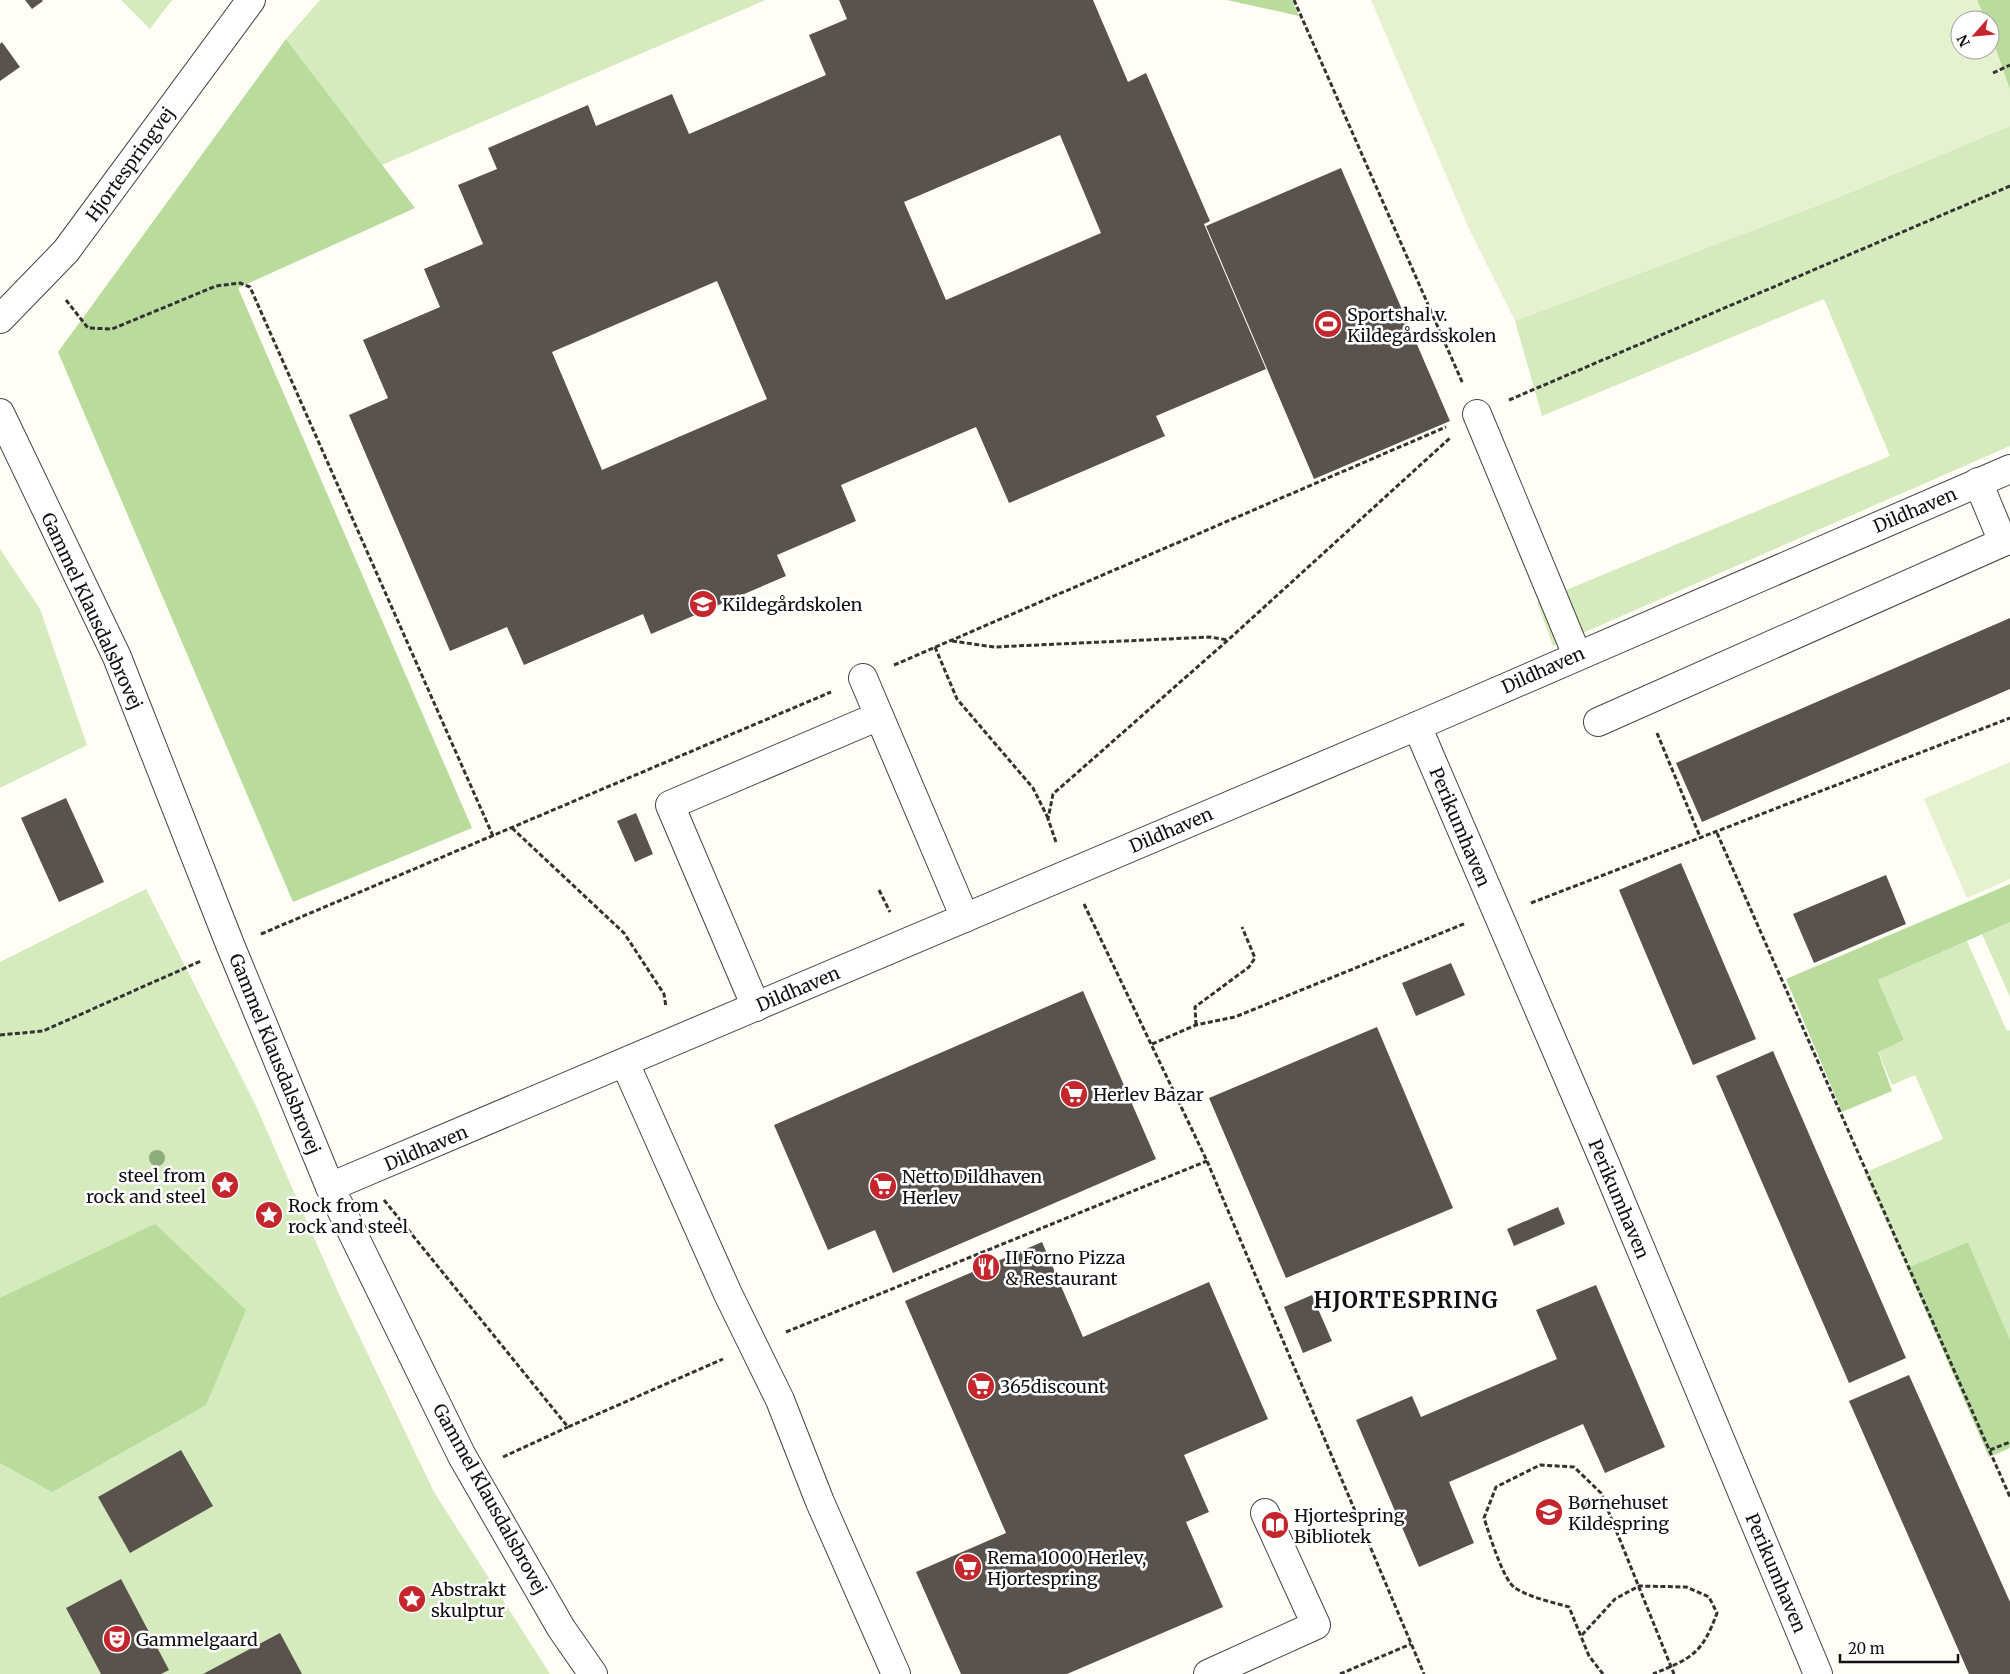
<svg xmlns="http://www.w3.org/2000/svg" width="2010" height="1674" viewBox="0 0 2010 1674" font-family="Merriweather,serif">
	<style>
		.green { fill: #d5ebbd }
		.forest { fill: #b9dc9c }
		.pitch { fill: #e6f2cf }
		.building { fill: #5a524d; fill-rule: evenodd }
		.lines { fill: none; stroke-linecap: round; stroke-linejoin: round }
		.minor-casing { stroke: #444; stroke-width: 30 }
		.path { stroke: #333; stroke-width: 3; stroke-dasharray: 5 2.5; stroke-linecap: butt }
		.minor { stroke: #fff; stroke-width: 28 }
		.tree { fill: #8dad7f }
		.labels { text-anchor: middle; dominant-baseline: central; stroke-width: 5; stroke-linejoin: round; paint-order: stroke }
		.street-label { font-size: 18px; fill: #111; stroke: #fff }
		.poi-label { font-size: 18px; fill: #111; stroke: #fff; text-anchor: start }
		.district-label { font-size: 22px; font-weight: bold; letter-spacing: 1px; fill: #111; stroke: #fff }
	</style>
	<rect width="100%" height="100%" fill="#fffdf5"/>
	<g class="green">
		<path d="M 121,0 L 172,0 L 150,29 Z"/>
		<path d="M 320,0 L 766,0 L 382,165 L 286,39 Z"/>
		<path d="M 2010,126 L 2010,446 L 1553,646 L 1537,602 L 1890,456 L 1824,299 L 1542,416 L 1515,321 L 1834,199 Z"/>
		<path d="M 0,549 L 40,609 L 87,745 L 0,788 Z"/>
		<path d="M 146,889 L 256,1106 L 338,1292 L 434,1492 L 550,1674 L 0,1674 L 0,962 Z"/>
		<path d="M 2010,922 L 2010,997 L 1982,934 Z"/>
		<path d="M 1967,941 L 2007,1031 L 2010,1030 L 2010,1340 L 1968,1242 L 1907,1268 L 1864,1173 L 1943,1139 L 1915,1075 L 1892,1085 L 1878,1051 L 1904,1040 L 1878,980 Z"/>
	</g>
	<g class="forest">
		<path d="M 1227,0 L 1292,0 L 1299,16 Z"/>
		<path d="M 1977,0 L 2010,0 L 2010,90 L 1990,33 L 1990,20 L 1985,20 Z"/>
		<path d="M 286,39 L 415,208 L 238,288 L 472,828 L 293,902 L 58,352 Z"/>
		<path d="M 2010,884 L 2010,922 L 1878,980 L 1904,1040 L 1878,1052 L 1892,1091 L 1842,1112 L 1786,979 Z"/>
		<path d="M 155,1224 L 246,1310 L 206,1405 L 52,1492 L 0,1463 L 0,1298 Z"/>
		<path d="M 1968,1242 L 2010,1340 L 2010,1448 L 1989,1457 L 1907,1268 Z"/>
	</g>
	<g class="pitch">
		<path d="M 1371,0 L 1977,0 L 1985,20 L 1960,20 L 1960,50 L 1990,50 L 1990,33 L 2010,90 L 2010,126 L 1834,199 L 1515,321 L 1470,231 Z"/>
		<path d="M 2010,762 L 2010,879 L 1967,898 L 1924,799 Z"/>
	</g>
	<g class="building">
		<path d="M 25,0 L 42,0 L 43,1 L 32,9 Z"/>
		<path d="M 839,0 L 1093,0 L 1128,82 L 1146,73 L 1210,221 L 1204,224 L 1266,369 L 1156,416 L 1165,436 L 1009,503 L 976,427 L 841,485 L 856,521 L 777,555 L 786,576 L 651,634 L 643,614 L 524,665 L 507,627 L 450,651 L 349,415 L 388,398 L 363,340 L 440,307 L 424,269 L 483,244 L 458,185 L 497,169 L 488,148 L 588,105 L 596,126 L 672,94 L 689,134 L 826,75 L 809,35 L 847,19 ZM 1060,135 L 1101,233 L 946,300 L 904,202 ZM 717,281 L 767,399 L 602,470 L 552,352 Z"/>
		<path d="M 2,42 L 20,67 L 0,81 L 0,44 Z"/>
		<path d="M 1341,168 L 1450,421 L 1314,479 L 1206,226 Z"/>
		<path d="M 2010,618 L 2010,689 L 1702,822 L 1676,763 Z"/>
		<path d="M 66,798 L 104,882 L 59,902 L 21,818 Z"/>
		<path d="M 636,813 L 653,854 L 635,862 L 617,821 Z"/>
		<path d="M 1681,863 L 1756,1039 L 1693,1065 L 1619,890 Z"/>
		<path d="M 1886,875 L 1906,924 L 1814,963 L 1793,914 Z"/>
		<path d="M 1451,963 L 1465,995 L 1416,1016 L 1402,983 Z"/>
		<path d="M 1083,991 L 1156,1159 L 893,1273 L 875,1230 L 828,1250 L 774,1125 Z"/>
		<path d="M 1377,1027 L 1453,1208 L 1286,1278 L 1209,1098 Z"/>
		<path d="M 1773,1051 L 1906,1358 L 1849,1383 L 1716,1076 Z"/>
		<path d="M 1558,1207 L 1565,1224 L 1514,1246 L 1507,1229 Z"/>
		<path d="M 1042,1242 L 1083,1337 L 1209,1282 L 1268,1419 L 1184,1455 L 1209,1512 L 1186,1522 L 1223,1607 L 1067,1674 L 961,1674 L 916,1572 L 1006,1533 L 905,1301 Z"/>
		<path d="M 1596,1285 L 1665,1447 L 1605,1473 L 1583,1424 L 1449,1482 L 1474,1543 L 1419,1567 L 1356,1420 L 1412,1396 L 1421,1417 L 1557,1359 L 1536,1310 Z"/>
		<path d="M 1312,1295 L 1332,1341 L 1303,1353 L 1284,1307 Z"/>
		<path d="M 1909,1375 L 2010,1602 L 2010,1674 L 1969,1674 L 1849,1401 Z"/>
		<path d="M 181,1450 L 213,1506 L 130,1553 L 98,1497 Z"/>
		<path d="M 121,1579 L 169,1670 L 161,1674 L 101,1674 L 66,1608 Z"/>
		<path d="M 280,1633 L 302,1674 L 203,1674 Z"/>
	</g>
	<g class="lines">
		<defs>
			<g id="minor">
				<path d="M 0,319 L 66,251 L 251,0"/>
				<path d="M 0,413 L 117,657 L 231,947 L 330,1187 L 462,1456 L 561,1628 L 593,1674"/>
				<path d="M 1477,414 L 1577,655"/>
				<path d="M 1978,482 L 2003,542"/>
				<path d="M 863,678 L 965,918"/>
				<path d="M 1598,722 L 2010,539"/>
				<path d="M 1417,726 L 1604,1161 L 1818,1674"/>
				<path d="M 756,1007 L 670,805 L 879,716"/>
				<path d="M 625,1063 L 728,1294 L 780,1400 L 820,1502 L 896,1674"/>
				<path d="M 330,1187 L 1417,726 L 2010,469"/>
				<path d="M 1208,1674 L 1316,1625 L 1265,1513"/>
			</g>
		</defs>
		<use href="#minor" class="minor-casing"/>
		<g class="path">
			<path d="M 1294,0 L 1463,384"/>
			<path d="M 1993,73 L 2010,65"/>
			<path d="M 66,300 L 88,328 L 112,329 L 216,286 L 240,283 L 250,287 L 493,836"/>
			<path d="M 1509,400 L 2010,186"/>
			<path d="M 952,641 L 994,647 L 1210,637 L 1228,640"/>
			<path d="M 935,647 L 957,699 L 1033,788 L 1048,818"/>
			<path d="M 894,665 L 1446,427"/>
			<path d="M 1657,733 L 1701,839"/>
			<path d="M 512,828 L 624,933 L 664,994 L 666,1007"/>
			<path d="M 1717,833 L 2010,1497"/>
			<path d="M 1056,842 L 1048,819 L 1053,794 L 1228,640 L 1450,438"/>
			<path d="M 879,890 L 890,912"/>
			<path d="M 1531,903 L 2010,718"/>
			<path d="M 1084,904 L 1207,1161 L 1424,1674"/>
			<path d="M 261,934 L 831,692"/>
			<path d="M 1196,1025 L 1195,1007 L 1249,967 L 1255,958 L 1242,927"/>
			<path d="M 0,1035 L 43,1031 L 201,961"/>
			<path d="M 1152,1044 L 1196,1025 L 1235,1017 L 1466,923"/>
			<path d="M 384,1200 L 568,1427 L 723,1359"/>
			<path d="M 786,1332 L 1207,1161"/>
			<path d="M 1990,1450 L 2010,1442"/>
			<path d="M 503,1457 L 568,1427"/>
			<path d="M 1582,1635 L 1615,1599 L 1639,1586 L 1686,1587 L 1709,1597 L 1717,1613 C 1702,1654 1692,1658 1653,1674"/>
			<path d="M 1340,1674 L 1411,1644"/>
			<path d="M 1603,1674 L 1589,1656 L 1569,1607 C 1552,1602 1531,1598 1515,1588 C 1503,1580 1489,1533 1484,1518 L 1496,1487 L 1540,1465 L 1574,1467 L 1601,1493 L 1674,1674"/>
		</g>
		<use href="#minor" class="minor"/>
	</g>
	<circle class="tree" cx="157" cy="1158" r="8"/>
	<defs>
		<symbol id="stadium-disc" viewBox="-11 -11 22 22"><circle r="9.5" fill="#c4262e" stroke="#fff"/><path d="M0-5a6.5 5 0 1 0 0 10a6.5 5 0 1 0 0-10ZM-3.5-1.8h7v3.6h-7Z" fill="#fff"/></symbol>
		<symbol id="school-disc" viewBox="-11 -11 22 22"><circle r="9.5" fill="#c4262e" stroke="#fff"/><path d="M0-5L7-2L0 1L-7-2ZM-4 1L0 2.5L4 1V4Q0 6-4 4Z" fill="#fff"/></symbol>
		<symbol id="supermarket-disc" viewBox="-11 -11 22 22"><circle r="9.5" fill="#c4262e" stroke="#fff"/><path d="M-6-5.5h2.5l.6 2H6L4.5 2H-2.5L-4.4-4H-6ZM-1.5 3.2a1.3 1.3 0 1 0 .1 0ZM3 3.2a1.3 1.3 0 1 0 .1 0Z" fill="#fff"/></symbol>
		<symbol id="sight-disc" viewBox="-11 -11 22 22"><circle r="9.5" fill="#c4262e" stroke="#fff"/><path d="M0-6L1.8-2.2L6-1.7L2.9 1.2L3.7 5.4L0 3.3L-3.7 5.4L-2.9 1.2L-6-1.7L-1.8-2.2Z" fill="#fff"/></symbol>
		<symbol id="restaurant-disc" viewBox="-11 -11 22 22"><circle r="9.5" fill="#c4262e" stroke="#fff"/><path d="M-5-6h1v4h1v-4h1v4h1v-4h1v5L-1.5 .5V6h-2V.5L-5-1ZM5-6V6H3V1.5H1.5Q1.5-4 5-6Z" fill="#fff"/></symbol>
		<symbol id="library-disc" viewBox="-11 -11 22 22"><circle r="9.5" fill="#c4262e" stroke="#fff"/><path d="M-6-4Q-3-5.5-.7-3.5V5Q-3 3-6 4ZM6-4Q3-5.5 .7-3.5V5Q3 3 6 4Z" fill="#fff"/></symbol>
		<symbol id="theatre-disc" viewBox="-11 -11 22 22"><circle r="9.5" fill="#c4262e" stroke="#fff"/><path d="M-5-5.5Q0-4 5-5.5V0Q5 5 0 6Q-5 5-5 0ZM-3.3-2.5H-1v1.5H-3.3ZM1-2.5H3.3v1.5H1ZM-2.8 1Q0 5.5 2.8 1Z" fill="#fff"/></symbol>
	</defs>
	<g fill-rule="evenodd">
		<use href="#stadium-disc" x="1312" y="308" width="32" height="32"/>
		<use href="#school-disc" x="687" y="588" width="32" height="32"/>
		<use href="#supermarket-disc" x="1058" y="1078" width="32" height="32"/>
		<use href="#sight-disc" x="209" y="1169" width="32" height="32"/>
		<use href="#supermarket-disc" x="867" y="1170" width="32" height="32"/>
		<use href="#sight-disc" x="253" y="1199" width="32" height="32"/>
		<use href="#restaurant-disc" x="970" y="1251" width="32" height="32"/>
		<use href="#supermarket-disc" x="965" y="1370" width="32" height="32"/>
		<use href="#school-disc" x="1533" y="1496" width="32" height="32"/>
		<use href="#library-disc" x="1259" y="1509" width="32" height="32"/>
		<use href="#supermarket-disc" x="952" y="1551" width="32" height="32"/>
		<use href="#sight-disc" x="396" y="1583" width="32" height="32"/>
		<use href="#theatre-disc" x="101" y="1623" width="32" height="32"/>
	</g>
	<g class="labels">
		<g class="street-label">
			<text transform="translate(130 164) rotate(-54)">Hjortespringvej</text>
			<text transform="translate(1915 510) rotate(-23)">Dildhaven</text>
			<text transform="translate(92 611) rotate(65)">Gammel Klausdalsbrovej</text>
			<text transform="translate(1543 670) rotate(-24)">Dildhaven</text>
			<text transform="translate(1460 827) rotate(67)">Perikumhaven</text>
			<text transform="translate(1171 830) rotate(-23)">Dildhaven</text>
			<text transform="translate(798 989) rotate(-23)">Dildhaven</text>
			<text transform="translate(275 1054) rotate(68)">Gammel Klausdalsbrovej</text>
			<text transform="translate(426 1148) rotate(-23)">Dildhaven</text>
			<text transform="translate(1619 1199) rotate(67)">Perikumhaven</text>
			<text transform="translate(490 1499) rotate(61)">Gammel Klausdalsbrovej</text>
			<text transform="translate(1776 1573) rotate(67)">Perikumhaven</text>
		</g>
		<g class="poi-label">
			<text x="1347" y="314">Sportshal v.<tspan x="1347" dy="21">Kildegårdsskolen</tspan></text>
			<text x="722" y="604">Kildegårdskolen</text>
			<text x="1093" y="1094">Herlev Bazar</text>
			<text x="206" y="1175" text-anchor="end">steel from<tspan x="206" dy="21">rock and steel</tspan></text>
			<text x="902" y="1176">Netto Dildhaven<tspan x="902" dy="21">Herlev</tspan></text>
			<text x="288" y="1205">Rock from<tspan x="288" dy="21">rock and steel</tspan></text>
			<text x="1005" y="1257">II Forno Pizza<tspan x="1005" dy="21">&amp; Restaurant</tspan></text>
			<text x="1000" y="1386">365discount</text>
			<text x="1568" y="1502">Børnehuset<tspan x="1568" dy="21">Kildespring</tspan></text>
			<text x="1294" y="1515">Hjortespring<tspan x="1294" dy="21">Bibliotek</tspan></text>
			<text x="987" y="1557">Rema 1000 Herlev,<tspan x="987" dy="21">Hjortespring</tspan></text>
			<text x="431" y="1589">Abstrakt<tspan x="431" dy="21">skulptur</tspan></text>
			<text x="136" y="1639">Gammelgaard</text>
		</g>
		<g class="district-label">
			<text x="1406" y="1300">HJORTESPRING</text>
		</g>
	</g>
	<g transform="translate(1975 35) rotate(243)"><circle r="24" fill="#ffffff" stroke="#a0a0a0"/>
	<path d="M0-4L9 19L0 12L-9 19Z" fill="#c4262e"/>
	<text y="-8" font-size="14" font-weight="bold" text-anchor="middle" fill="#111111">N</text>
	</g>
	<path d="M1840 1654v8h118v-8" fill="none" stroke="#111111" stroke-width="2.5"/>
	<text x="1848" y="1654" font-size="15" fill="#111111" stroke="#ffffff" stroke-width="4" paint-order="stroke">20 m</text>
</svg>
